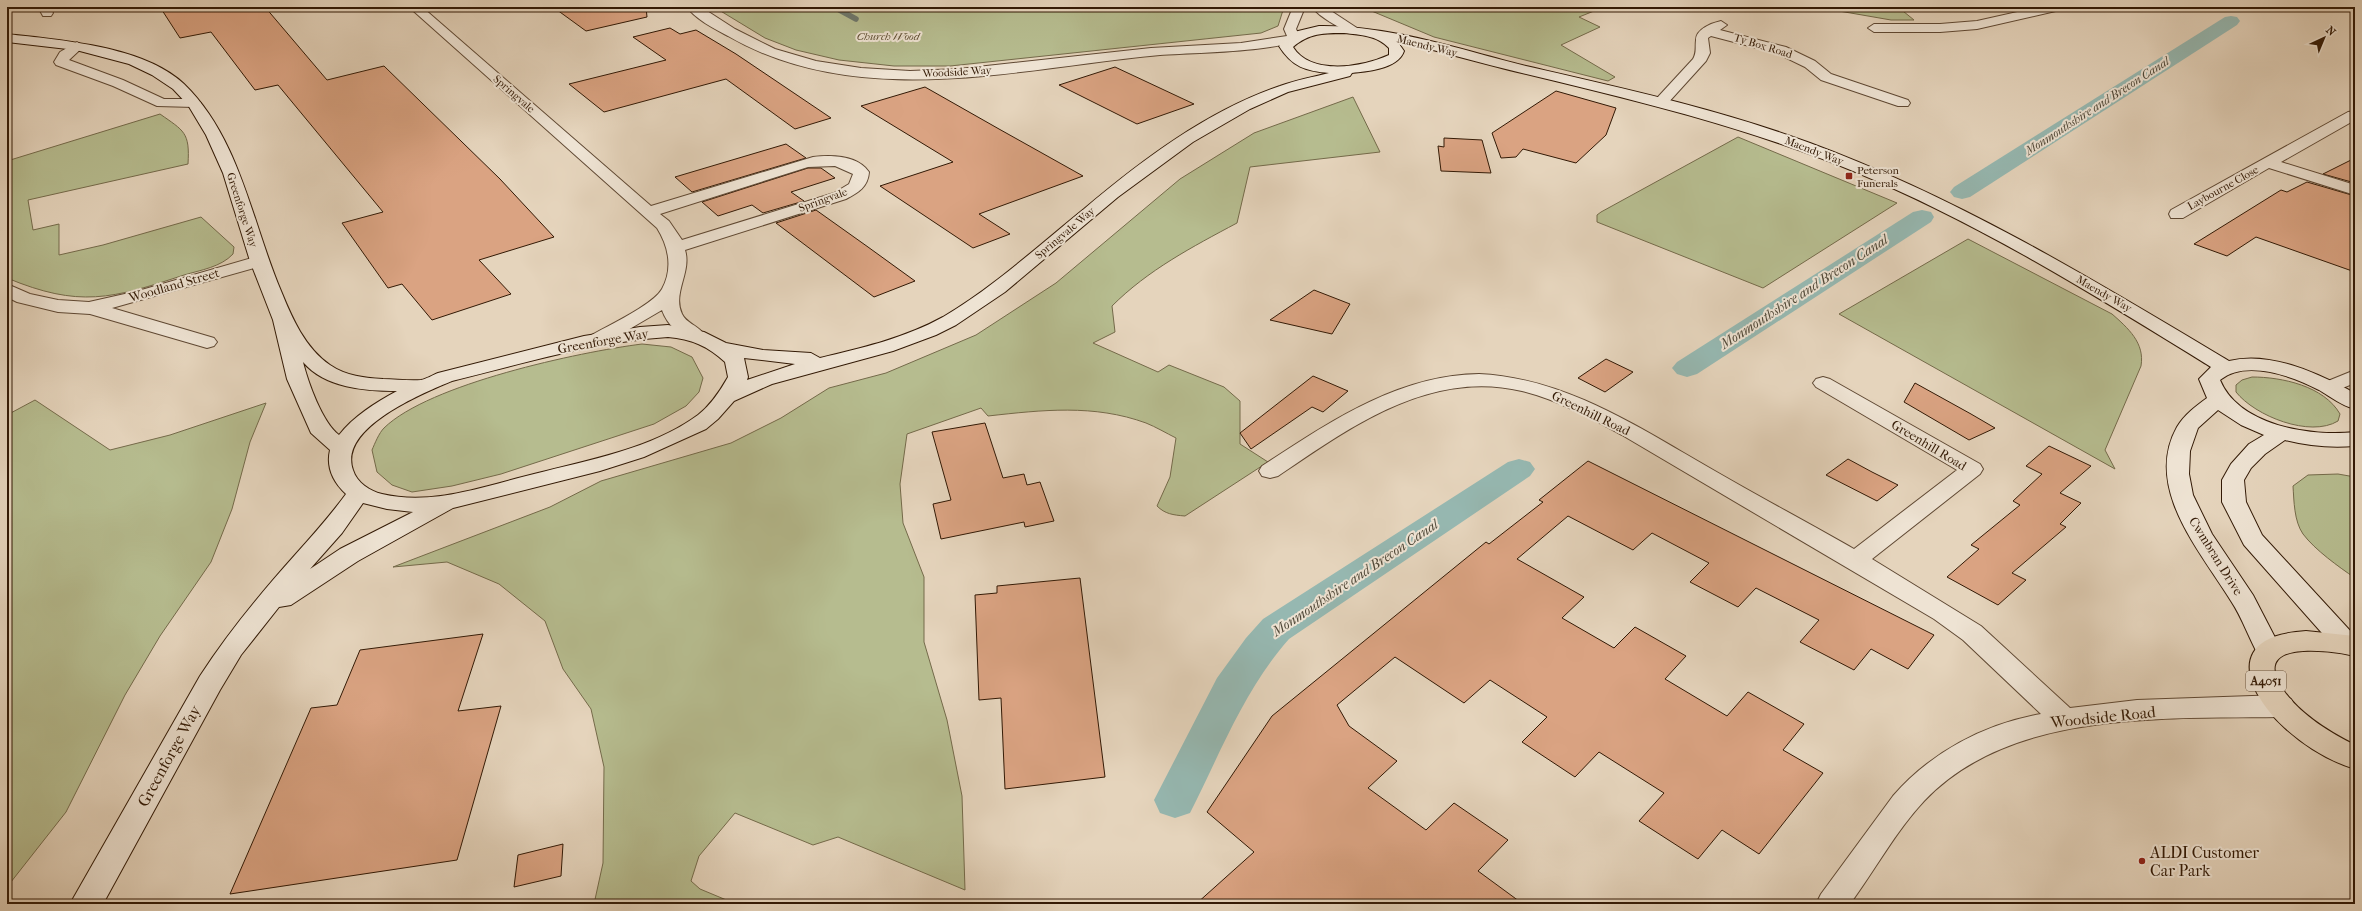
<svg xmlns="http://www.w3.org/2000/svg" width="2362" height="911" viewBox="0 0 2362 911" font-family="'IM FELL French Canon',serif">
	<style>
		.green { fill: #b6bc8f; stroke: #746a4a }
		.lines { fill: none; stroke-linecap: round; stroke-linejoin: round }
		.stream { stroke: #6e786c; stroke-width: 5.5 }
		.canal { fill: #96b8b1; fill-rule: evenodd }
		.building { fill: #daa382; stroke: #321905 }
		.street-casing { stroke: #5f4833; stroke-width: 2 }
		.secondary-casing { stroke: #321905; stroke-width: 2 }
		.primary-casing { stroke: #321905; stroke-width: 2 }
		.street { fill: #eee3d3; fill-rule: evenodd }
		.secondary { fill: #eee3d3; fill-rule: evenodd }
		.primary { fill: #e5d4bc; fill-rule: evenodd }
		.poi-dot { fill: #8f2418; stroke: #eee3d3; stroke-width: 1.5 }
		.labels { text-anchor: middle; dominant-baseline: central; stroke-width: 4; stroke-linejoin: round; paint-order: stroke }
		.far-park-label { font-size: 11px; font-style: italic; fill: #5a4a2e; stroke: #eee3d3 }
		.far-street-label { font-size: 11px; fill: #321905; stroke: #eee3d3 }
		.far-poi-label { font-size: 11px; fill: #321905; stroke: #eee3d3; text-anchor: start }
		.far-water-label { font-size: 12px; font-style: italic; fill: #504939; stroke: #eee3d3 }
		.shield { fill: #eee3d3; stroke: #6a5643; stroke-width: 1 }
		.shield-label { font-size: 12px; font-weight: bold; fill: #321905 }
		.street-label { font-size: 13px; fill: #321905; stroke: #eee3d3 }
		.water-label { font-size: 14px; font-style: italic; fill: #504939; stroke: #eee3d3 }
		.near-street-label { font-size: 16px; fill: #321905; stroke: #eee3d3 }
		.near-poi-label { font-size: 16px; fill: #321905; stroke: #eee3d3; text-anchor: start }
	</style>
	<rect width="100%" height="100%" fill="#e5d4bc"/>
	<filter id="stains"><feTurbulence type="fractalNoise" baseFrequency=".005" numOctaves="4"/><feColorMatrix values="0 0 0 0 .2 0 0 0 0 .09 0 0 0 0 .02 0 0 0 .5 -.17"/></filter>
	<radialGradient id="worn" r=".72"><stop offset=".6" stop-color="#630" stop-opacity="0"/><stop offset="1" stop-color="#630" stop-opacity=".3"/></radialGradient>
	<g class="green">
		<path d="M 714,7 L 1284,7 L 1278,26 L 1261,33 L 950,66 L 894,66 L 839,60 L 796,50 L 765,38 Z"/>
		<path d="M 1362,7 L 1604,7 L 1579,17 L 1600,27 L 1561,45 L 1615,77 L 1608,81 L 1434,37 Z"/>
		<path d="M 1816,7 L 1898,7 L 1914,20 L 1891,20 Z"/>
		<path d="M 1353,97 L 1380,152 L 1250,167 L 1237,223 C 1192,247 1148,270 1112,306 L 1115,332 L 1093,343 L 1158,372 L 1169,365 L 1224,387 L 1240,401 L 1240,444 L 1268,462 L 1185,516 C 1173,515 1165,514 1157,506 L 1170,477 L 1176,438 C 1166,433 1156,427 1146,423 C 1094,404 1042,410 988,416 L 981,408 L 907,434 L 900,484 L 903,523 L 924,577 L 924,642 L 947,720 L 962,796 L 965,890 L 838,837 L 813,845 L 735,813 L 699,856 L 691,881 L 700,889 L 736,904 L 594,904 L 603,863 L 604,767 L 591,709 L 563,669 L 545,621 L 499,584 L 447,562 L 393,567 L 550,507 L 601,481 L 731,443 L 781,418 L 829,388 L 886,373 L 976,335 L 1056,283 L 1180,179 L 1254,133 Z"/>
		<path d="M 160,114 C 184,131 190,132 188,164 L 28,200 L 33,230 L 59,224 L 59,255 L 103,245 L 201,217 L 234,247 L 233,254 C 221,267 201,270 184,275 C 112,299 79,308 7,278 L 7,161 Z"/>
		<path d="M 1738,137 L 1897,203 L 1763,288 L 1597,222 L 1597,215 L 1601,212 Z"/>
		<path d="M 1968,239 L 2112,314 C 2128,328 2145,343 2141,366 L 2105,450 L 2115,469 L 1839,314 Z"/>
		<path d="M 642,344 L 671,347 L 692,357 L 703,378 L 699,392 L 686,406 L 654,424 L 501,474 L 452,486 L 412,492 L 392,485 L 377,472 L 372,450 C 375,443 379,433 384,428 C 429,384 579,352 642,344 Z"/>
		<path d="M 2252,377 C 2282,377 2324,386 2340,414 L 2338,421 C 2310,438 2255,416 2236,392 L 2236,385 L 2242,380 Z"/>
		<path d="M 35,400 L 110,450 L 170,435 L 266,403 L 250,442 L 232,509 L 211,562 L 160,636 L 125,695 L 66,812 L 7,887 L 7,415 Z"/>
		<path d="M 2338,474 L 2355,477 L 2355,578 C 2339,567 2315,550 2303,534 C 2294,521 2294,501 2293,486 L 2308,475 Z"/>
	</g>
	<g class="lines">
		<path class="stream" d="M 834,7 L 856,19"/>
		<g class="canal">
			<path d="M 2231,16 L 2237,17 L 2240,21 L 2237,25 L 1970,197 L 1962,199 L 1954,197 L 1950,192 L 1954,187 L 2225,17 Z"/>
			<path d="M 1922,210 L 1931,212 L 1934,217 L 1931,222 L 1697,374 L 1687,377 L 1677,374 L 1672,368 L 1677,362 L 1913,212 Z"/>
			<path d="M 1519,459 L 1530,462 L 1535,469 L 1530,476 L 1289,639 C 1244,690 1221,752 1190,813 L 1175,818 L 1160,813 L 1154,800 L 1217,678 L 1246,638 L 1263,619 L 1508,462 Z"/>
		</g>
	</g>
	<g class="building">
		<path d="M 160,7 L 265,7 L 327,80 L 384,66 L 500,179 L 554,237 L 479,260 L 511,294 L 432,320 L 402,284 L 388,288 L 342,223 L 383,212 L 278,85 L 255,90 L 211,32 L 180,38 Z"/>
		<path d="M 553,7 L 646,7 L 647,17 L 586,31 Z"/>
		<path d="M 670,28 L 680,34 L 696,30 L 736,54 L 831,118 L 795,129 L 726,79 L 604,112 L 569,84 L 666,60 L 633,37 Z"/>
		<path d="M 1115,67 L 1194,104 L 1137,124 L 1059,85 Z"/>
		<path d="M 925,87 L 999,129 L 1083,176 L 979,214 L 1010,234 L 973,248 L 880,186 L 953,162 L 861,106 Z"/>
		<path d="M 1556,91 L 1616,108 L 1606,135 L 1576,163 L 1523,149 L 1516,157 L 1501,158 L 1492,133 Z"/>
		<path d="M 1444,138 L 1482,140 L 1491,173 L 1441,171 L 1438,146 L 1444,147 Z"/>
		<path d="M 786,144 L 806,158 L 692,192 L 675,177 Z"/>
		<path d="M 2355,158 L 2355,183 L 2323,174 Z"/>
		<path d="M 808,168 L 821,168 L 835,178 L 791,192 L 804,201 L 763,213 L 752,205 L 718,216 L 702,202 Z"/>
		<path d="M 2307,182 L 2355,196 L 2355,272 L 2256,237 L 2227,256 L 2194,244 L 2281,190 L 2287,192 Z"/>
		<path d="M 816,210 L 868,247 L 915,281 L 874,297 L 776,223 Z"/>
		<path d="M 1314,290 L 1350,304 L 1332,334 L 1270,320 Z"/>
		<path d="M 1606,359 L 1633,372 L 1605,392 L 1578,378 Z"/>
		<path d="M 1313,376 L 1348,391 L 1323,412 L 1312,407 L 1251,449 L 1240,433 Z"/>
		<path d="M 1915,383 L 1971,414 L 1995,428 L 1969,440 L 1904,402 Z"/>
		<path d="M 985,423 L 1003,478 L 1024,474 L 1027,485 L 1040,482 L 1054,521 L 1025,527 L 1024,522 L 941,539 L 933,504 L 951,500 L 932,432 Z"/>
		<path d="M 2049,446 L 2091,466 L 2060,493 L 2081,503 L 2060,524 L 2066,527 L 2012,573 L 2026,580 L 1998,605 L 1947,577 L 1979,549 L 1971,545 L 2020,505 L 2013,501 L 2042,474 L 2026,466 Z"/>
		<path d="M 1848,459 L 1872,472 L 1898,485 L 1877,501 L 1826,475 Z"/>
		<path d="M 1588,461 L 1934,635 L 1908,669 L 1871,649 L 1854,670 L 1800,642 L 1819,620 L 1756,588 L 1738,607 L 1690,582 L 1709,563 L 1652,533 L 1633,550 L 1568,516 L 1517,559 L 1584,597 L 1562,618 L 1614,648 L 1635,627 L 1686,656 L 1665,679 L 1727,716 L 1748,692 L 1804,724 L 1783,750 L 1823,773 L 1759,854 L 1722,830 L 1698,859 L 1639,821 L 1664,793 L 1599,752 L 1575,777 L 1522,742 L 1547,717 L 1490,680 L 1464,703 L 1395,657 L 1337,705 L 1349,726 L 1397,761 L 1368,788 L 1426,830 L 1454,803 L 1508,840 L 1478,871 L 1523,904 L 1196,904 L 1254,852 L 1207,812 L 1272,716 L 1486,542 L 1489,544 L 1543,502 L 1539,500 Z"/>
		<path d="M 1080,578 L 1105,777 L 1005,789 L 1001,698 L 979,700 L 975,595 L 997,593 L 997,586 Z"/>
		<path d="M 483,634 L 458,711 L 501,706 L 457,860 L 230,894 L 311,708 L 337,705 L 360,650 Z"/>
		<path d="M 563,844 L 561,876 L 514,887 L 518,855 Z"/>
	</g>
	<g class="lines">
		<defs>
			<g id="street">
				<path d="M 38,7 L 50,7 L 53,13 L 51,16 L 43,16 Z"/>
				<path d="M 409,7 L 422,7 L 651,206 L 813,157 C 831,155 857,155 869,172 C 868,187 858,193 846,199 L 685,250 C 692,272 672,293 682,314 C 686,323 697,325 703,333 L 700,337 C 683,341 667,325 662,310 L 604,344 L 597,346 L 590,344 L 587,340 L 590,336 C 607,326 653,305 662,289 C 673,269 669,247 657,228 ZM 835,166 L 853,174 L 849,184 L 834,193 L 682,240 L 669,221 L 660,214 L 808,167 Z"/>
				<path d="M 687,7 L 701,7 L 735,29 L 775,49 L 816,61 L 861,68 L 910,71 L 959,69 L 1151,48 L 1241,43 L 1287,36 L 1284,29 L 1293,7 L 1305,7 L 1296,29 L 1300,37 C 1290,52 1184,53 1160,55 C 1020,68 859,112 728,36 C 715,29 695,19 687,7 Z"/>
				<path d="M 1312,7 L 1325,7 L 1360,30 L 1359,33 C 1348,35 1318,16 1312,7 Z"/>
				<path d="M 2040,7 L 2062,7 L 2060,10 L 1977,29 L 1940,32 L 1874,32 L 1868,28 L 1874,24 L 1940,24 L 1977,21 Z"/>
				<path d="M 1721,21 L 1727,25 L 1720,30 L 1786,47 L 1815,61 L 1831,74 L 1908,100 L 1910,103 L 1908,106 L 1898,106 L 1821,80 L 1805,67 L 1776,53 L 1711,36 L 1708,38 L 1710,53 L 1706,61 L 1667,104 L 1657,104 L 1655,101 L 1657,98 L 1693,59 C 1697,52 1695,48 1696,40 C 1696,29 1712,23 1721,21 Z"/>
				<path d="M 77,42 L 84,46 L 69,60 L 123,80 L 164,99 L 194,99 L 201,103 L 194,107 L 157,106 L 113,86 L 56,65 L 54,62 L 60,52 Z"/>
				<path d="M 2355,111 L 2355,120 L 2281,162 L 2355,185 L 2355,195 L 2269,168 L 2183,218 L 2171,218 L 2169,214 L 2171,210 L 2348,112 Z"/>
				<path d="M 259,256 L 265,257 L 268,261 L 265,265 L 112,308 L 214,338 L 217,342 L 214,346 L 207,348 L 90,314 L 58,312 L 17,302 L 7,297 L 7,284 L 30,294 L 58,300 L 89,302 L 138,291 Z"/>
				<path d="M 2355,370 L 2355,383 L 2330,393 L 2323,391 L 2320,387 L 2323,383 Z"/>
				<path d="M 1479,374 C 1565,378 1636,426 1708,467 C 1756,495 1805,521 1854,549 L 1957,470 L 1816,387 L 1813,383 L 1816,379 L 1823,377 L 1830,379 L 1980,464 L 1983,469 L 1980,474 L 1872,559 L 1981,626 L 2070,708 L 2137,700 L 2281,695 L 2291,699 L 2295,706 L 2291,713 L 2281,717 C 2165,719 2011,709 1924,801 C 1895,832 1875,870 1850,904 L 1816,904 L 1821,894 L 1893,796 C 1930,753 1984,724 2041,714 L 1963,640 L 1934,619 L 1622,435 C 1591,418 1558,400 1522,391 C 1430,369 1350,427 1278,476 L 1270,478 L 1262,476 L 1259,471 L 1262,466 C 1328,423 1397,375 1479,374 Z"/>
			</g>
			<path id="secondary" d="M 1319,26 C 1389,25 1458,49 1526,66 C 1622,88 1718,109 1810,143 C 1959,198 2094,280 2229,361 C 2269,351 2315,372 2349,390 L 2355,394 L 2355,409 C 2342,406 2331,397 2319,390 C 2292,376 2246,359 2220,380 C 2239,426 2311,437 2355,432 L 2355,446 C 2331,448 2308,446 2285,440 L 2265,454 L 2251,468 L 2244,480 L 2246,502 L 2262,535 L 2355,636 L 2355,650 L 2346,653 L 2337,650 L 2244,545 L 2222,502 L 2222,480 L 2231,464 L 2249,444 L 2264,435 L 2241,425 L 2218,410 L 2198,428 L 2190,451 L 2189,474 L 2193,495 L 2212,534 L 2253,595 L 2282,651 L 2278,658 L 2269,661 L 2260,658 C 2249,639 2243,619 2231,601 C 2201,552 2143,488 2177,427 C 2184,415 2196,406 2207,398 L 2199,379 L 2211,367 C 2096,296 1979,223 1853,171 C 1746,127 1635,100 1522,73 C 1480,63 1439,51 1397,41 L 1404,51 C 1398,69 1368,71 1352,73 L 1350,76 L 1288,92 L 1250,109 L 1193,142 L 1118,197 L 1005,292 L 956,325 L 936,335 L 893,351 L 772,384 L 734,401 L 718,419 L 706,429 L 644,457 L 600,471 L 453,508 L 358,561 L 291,605 L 279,607 L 241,655 L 220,690 L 103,904 L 70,904 L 200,676 C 228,633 261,593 295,555 C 313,535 330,516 346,494 C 333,482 326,467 330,450 L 311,433 L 287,379 L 273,320 L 250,261 L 223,173 L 206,135 L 188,105 L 173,89 L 152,75 L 129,64 L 76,50 L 7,42 L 7,34 C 60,40 144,46 184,84 C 240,138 252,223 281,291 C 292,318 305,348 330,365 C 346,376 365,378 383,379 C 395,379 409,381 421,380 C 426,379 433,375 438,373 L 584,336 L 640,327 L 668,325 L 704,332 L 726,343 L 763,350 L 811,353 L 820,358 C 862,348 905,338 943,317 C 994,287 1038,246 1084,209 C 1142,160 1207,111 1280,86 C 1296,80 1313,77 1329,73 C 1306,71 1292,67 1279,46 L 1294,32 ZM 1344,33 C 1360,35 1377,35 1389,48 L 1389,55 C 1363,67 1311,76 1293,47 C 1309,33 1324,33 1344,33 ZM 668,337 C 691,339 708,346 725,362 L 728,377 C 720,391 711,405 698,415 C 652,449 588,460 534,474 C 485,486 433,506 382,494 C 370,491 357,483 353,470 C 338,428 421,394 452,381 C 524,363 594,342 668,337 ZM 744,358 L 795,364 L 747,380 L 748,377 ZM 303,362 C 325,388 365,391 397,391 C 375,403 354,416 339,435 C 322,422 308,382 303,362 ZM 363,503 L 387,509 L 413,512 L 340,549 L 310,569 L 342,533 Z"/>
			<path id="primary" d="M 2306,631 L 2355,636 L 2355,656 C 2329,650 2247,639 2284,691 C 2301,715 2329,732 2355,745 L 2355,769 C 2329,761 2305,746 2285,728 C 2263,709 2230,663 2265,641 C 2276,634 2293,632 2306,631 Z"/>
		</defs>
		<use href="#street" class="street-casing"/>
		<use href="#secondary" class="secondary-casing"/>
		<use href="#primary" class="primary-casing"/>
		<use href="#street" class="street"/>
		<use href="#secondary" class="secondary"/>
		<use href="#primary" class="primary"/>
	</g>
	<g class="poi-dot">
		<rect x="1845" y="172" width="8" height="8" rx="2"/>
		<circle cx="2142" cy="861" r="4"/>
	</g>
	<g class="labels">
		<g class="far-park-label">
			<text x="888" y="36">Church Wood</text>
		</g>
		<g class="far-street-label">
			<text transform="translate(1427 46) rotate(14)">Maendy Way</text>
			<text transform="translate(1763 46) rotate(17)">Ty Box Road</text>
			<text transform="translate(957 72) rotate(-3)">Woodside Way</text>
			<text transform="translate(514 94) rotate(41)">Springvale</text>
			<text transform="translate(1814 151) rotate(21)">Maendy Way</text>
			<text transform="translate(2223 188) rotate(-29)">Laybourne Close</text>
			<text transform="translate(823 200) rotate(-20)">Springvale</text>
			<text transform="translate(242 210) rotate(72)">Greenforge Way</text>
			<text transform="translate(1065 233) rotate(-40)">Springvale Way</text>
			<text transform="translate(2104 294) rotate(30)">Maendy Way</text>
		</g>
		<g class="far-poi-label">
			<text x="1857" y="170">Peterson<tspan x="1857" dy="13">Funerals</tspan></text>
		</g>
		<g class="far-water-label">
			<text transform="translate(2097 106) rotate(-33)">Monmouthshire and Brecon Canal</text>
		</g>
		<rect class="shield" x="2246" y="671" width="40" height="20" rx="3"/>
		<g class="shield-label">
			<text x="2266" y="681">A4051</text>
		</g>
		<g class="street-label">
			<text transform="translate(174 285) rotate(-16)">Woodland Street</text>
			<text transform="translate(603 341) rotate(-10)">Greenforge Way</text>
			<text transform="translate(1591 413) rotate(26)">Greenhill Road</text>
			<text transform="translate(1929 445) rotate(31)">Greenhill Road</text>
			<text transform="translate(2216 556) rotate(58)">Cwmbran Drive</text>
		</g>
		<g class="water-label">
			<text transform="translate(1804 292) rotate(-33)">Monmouthshire and Brecon Canal</text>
			<text transform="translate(1355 578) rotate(-34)">Monmouthshire and Brecon Canal</text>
		</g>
		<g class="near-street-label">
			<text transform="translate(2103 717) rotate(-6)">Woodside Road</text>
			<text transform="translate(169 756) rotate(-61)">Greenforge Way</text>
		</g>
		<g class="near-poi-label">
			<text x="2150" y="852">ALDI Customer<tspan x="2150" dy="18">Car Park</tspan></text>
		</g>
	</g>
	<rect width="2362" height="911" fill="none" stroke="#e5d4bc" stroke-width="24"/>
	<rect x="8" y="8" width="2346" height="895" fill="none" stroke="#321905" stroke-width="2"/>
	<rect x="12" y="12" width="2338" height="887" fill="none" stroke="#321905"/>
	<g transform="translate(2324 38) rotate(44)" stroke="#eee3d3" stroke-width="3" paint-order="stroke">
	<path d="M0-3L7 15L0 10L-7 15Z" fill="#321905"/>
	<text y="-6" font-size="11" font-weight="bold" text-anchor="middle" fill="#321905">N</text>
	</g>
	<rect width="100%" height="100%" filter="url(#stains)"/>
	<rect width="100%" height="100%" fill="url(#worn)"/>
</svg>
